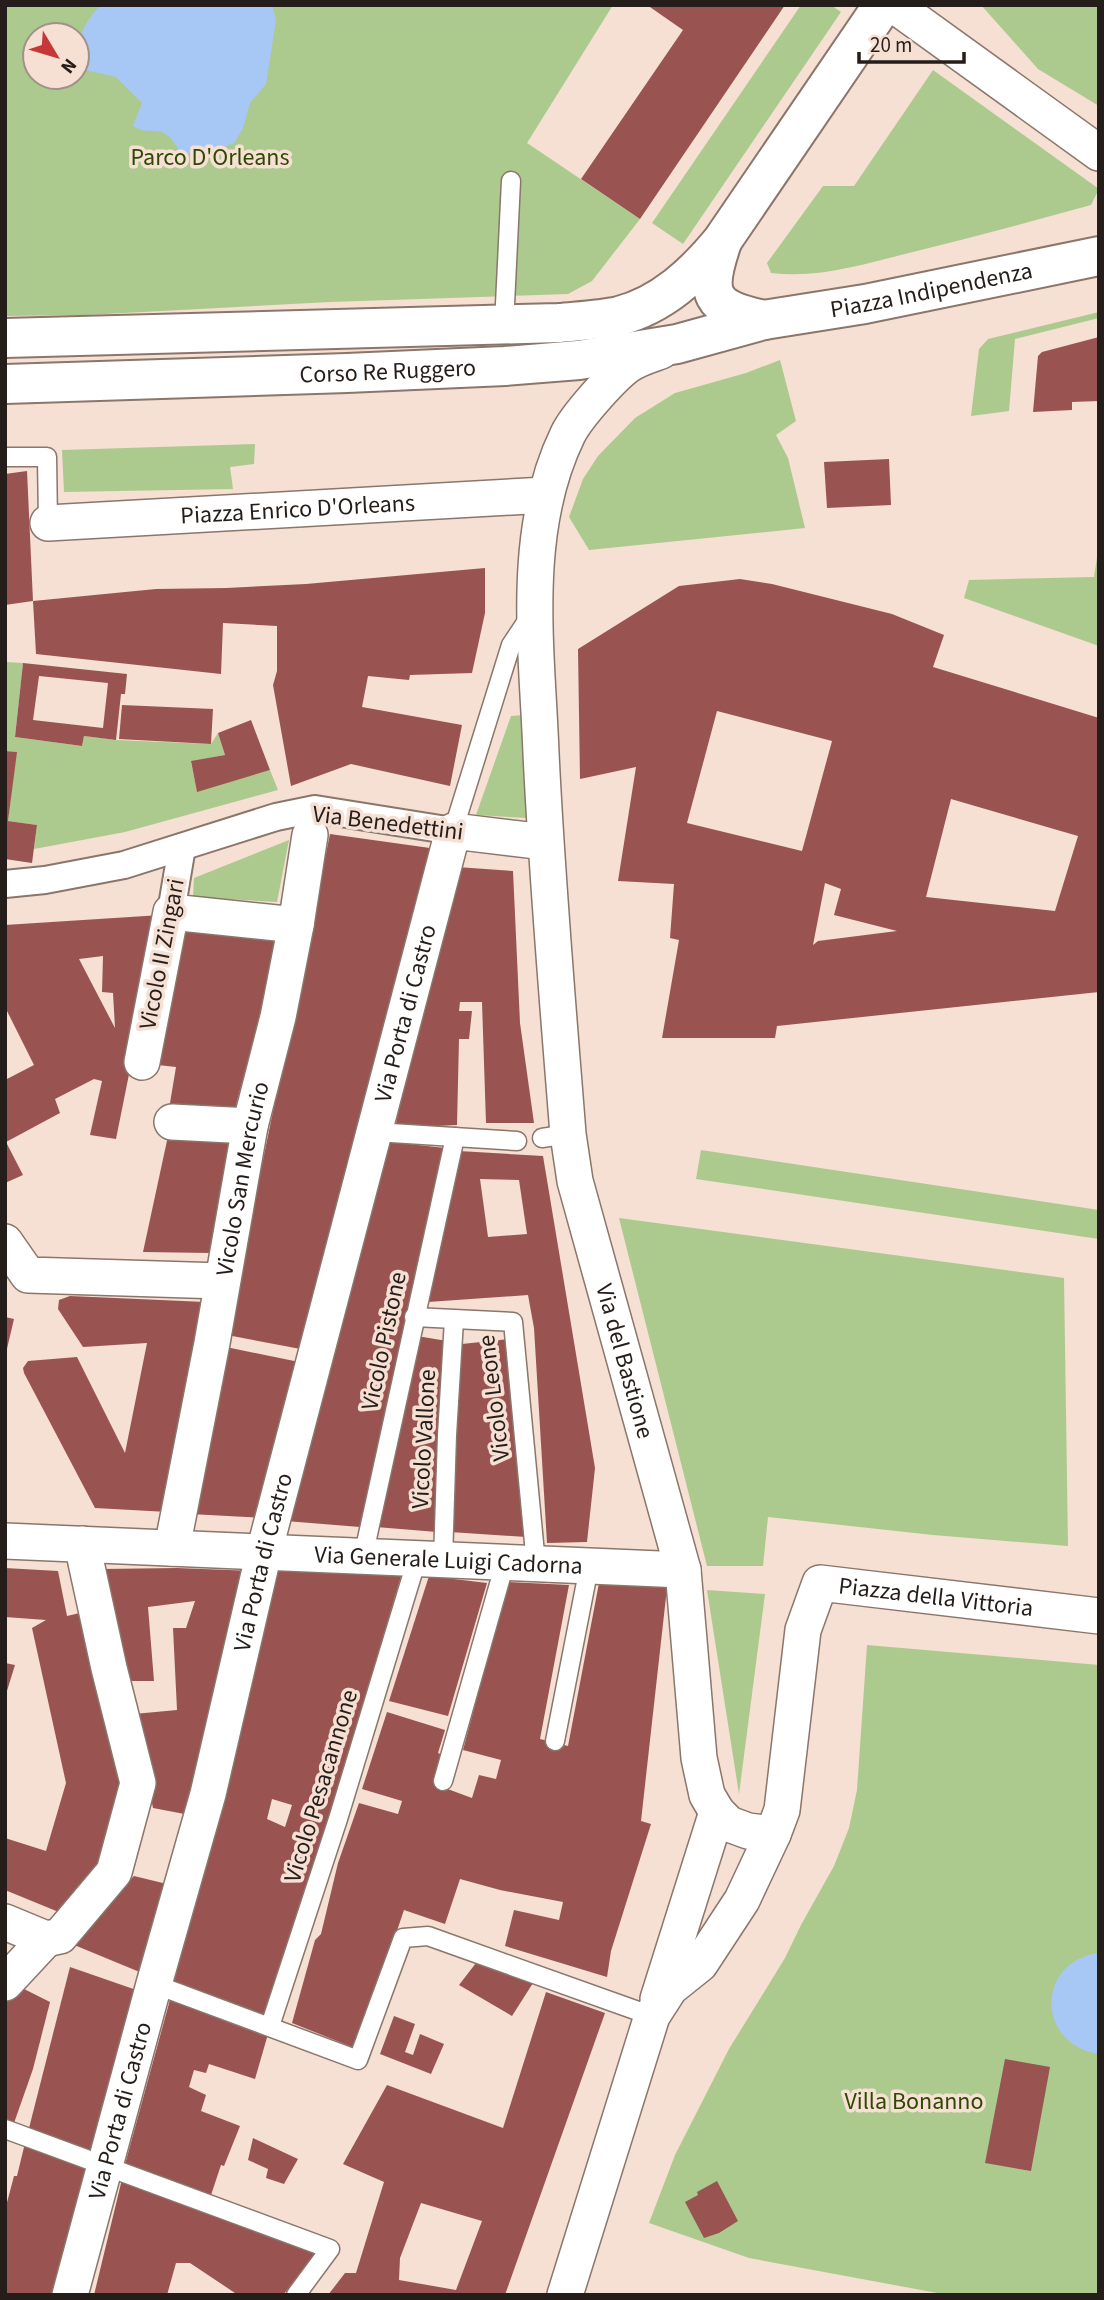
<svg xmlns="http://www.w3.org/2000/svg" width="1104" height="2300" viewBox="0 0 1104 2300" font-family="'Source Sans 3',sans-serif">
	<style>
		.green { fill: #acca8e; fill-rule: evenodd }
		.water { fill: #a7c7f5 }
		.building { fill: #995452; fill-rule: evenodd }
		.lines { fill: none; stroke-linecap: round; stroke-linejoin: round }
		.service-casing { stroke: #8a766b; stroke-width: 21 }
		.pedestrian-casing { stroke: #8a766b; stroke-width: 30 }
		.minor-casing { stroke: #8a766b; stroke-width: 38 }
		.secondary-casing { stroke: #8a766b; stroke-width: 42 }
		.service { stroke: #fff; stroke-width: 18 }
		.pedestrian { stroke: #fff; stroke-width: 26 }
		.minor { stroke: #fff; stroke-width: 35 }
		.secondary { stroke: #fff; stroke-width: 38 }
		.labels { text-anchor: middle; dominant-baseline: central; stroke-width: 7; stroke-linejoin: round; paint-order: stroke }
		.park-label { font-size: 24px; fill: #2d4800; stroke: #f6dfd3 }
		.street-label { font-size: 24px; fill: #251d19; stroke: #f6dfd3 }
	</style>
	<rect width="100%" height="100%" fill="#f6dfd3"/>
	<g class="green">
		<path d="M 5,5 L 613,5 L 527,143 L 640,219 L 592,281 L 568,294 L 330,302 L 86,315 L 5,316 ZM 35,35 L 77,35 L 77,77 L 35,77 Z"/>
		<path d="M 801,5 L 831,5 L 841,12 L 683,244 L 652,223 Z"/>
		<path d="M 981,5 L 1099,5 L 1099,106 L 1038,69 Z"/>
		<path d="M 933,70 L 1099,189 L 1091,205 C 1030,222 970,238 909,253 C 864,264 818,279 771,273 L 767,263 L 823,186 L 854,186 Z"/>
		<path d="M 1099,312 L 1099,318 L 1015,339 L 1009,411 L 971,416 L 979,349 L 988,339 Z"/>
		<path d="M 780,360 L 796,421 L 776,435 L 788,458 L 805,528 L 589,550 L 569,517 L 583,479 L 598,456 L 635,418 L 675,393 L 746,373 Z"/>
		<path d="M 255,444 L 254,464 L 230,467 L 233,489 L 64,492 L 62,450 Z"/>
		<path d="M 1099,545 L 1099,646 L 964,598 L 969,580 L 1094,577 Z"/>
		<path d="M 5,662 L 23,663 L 15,737 L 82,746 L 84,736 L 116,740 L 211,744 L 218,733 L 225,755 L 191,762 L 197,791 L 270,770 L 278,790 L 125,832 L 34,849 L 37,825 L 8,821 L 16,752 L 5,751 Z"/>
		<path d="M 524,715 L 527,818 L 476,815 L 511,716 Z"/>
		<path d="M 289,840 L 277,902 L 193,897 L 194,878 Z"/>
		<path d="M 701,1150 L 1099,1210 L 1099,1239 L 696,1179 Z"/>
		<path d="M 619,1218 L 1064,1278 L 1068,1546 L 933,1535 L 768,1517 L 763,1566 L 707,1566 Z"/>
		<path d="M 707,1590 L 765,1594 L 739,1794 Z"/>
		<path d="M 867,1645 L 1099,1665 L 1099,2295 L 948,2295 L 749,2258 L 649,2223 L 675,2155 L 729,2049 L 785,1958 L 801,1925 L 834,1866 L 849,1828 L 857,1790 Z"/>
	</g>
	<g class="water">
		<path d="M 101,5 L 272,5 L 276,20 L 266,84 L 250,103 L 243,128 L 234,143 L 203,156 L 180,152 C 162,118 152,139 133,126 L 142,103 L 116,77 L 77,68 C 77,41 81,25 101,5 Z"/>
		<path d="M 1099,1953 L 1099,2054 C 1035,2044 1036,1961 1099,1953 Z"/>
	</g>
	<g class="building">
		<path d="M 647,5 L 785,5 L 640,219 L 581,179 L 683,30 Z"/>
		<path d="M 1099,337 L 1099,401 L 1072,402 L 1072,410 L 1033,412 L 1038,356 L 1042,352 Z"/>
		<path d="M 889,459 L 891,505 L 827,508 L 824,462 Z"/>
		<path d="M 27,471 L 33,601 L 156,589 L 226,588 L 306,584 L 485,568 L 485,613 L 472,673 L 410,675 L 409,680 L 368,676 L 362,707 L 462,725 L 450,786 L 351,764 L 291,786 L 273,685 L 277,671 L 277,626 L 223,623 L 221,674 L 36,654 L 33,601 L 5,605 L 5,474 Z"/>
		<path d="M 740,579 L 772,584 L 892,614 L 944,635 L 933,667 L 1099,718 L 1099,992 L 777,1026 L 775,1038 L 662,1038 L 679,940 L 670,938 L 674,884 L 618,881 L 636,767 L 580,779 L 578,649 L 679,586 ZM 717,711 L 832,741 L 802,851 L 687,823 ZM 951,799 L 1078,836 L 1055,911 L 926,897 ZM 825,883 L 841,889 L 834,915 L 897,931 L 818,941 L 813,945 Z"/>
		<path d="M 23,663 L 127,674 L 125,694 L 121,694 L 116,740 L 84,736 L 82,746 L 15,737 ZM 39,676 L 108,683 L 103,728 L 33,720 Z"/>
		<path d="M 122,705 L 213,709 L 211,744 L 119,739 Z"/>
		<path d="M 251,720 L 270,770 L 197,792 L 191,761 L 225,755 L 218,733 Z"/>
		<path d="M 5,751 L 17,752 L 8,821 L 37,825 L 32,863 L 5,859 Z"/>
		<path d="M 330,834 L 437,849 L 306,1350 L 227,1335 Z"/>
		<path d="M 457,867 L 513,871 L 520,1023 L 534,1123 L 486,1123 L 482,1002 L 460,1002 L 459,1011 L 472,1011 L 469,1039 L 459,1039 L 457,1125 L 395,1128 L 426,984 Z"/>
		<path d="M 161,915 L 116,1139 L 90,1135 L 102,1081 L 94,1079 L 55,1099 L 60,1113 L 6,1142 L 23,1175 L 5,1183 L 5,1080 L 34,1065 L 5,1007 L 5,925 ZM 103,956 L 102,992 L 113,993 L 115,1028 L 79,959 Z"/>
		<path d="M 177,930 L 275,936 L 262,1008 L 233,1116 L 169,1109 L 176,1067 L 149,1064 Z"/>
		<path d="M 168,1136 L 237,1139 L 212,1253 L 143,1252 Z"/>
		<path d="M 382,1141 L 445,1148 L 360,1527 L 286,1521 Z"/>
		<path d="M 459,1151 L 543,1156 L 595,1468 L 587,1542 L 547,1543 L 534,1328 L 528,1295 L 428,1302 ZM 480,1179 L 519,1180 L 527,1234 L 488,1237 Z"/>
		<path d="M 70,1296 L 205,1302 L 168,1512 L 95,1508 L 24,1373 L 23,1368 L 28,1361 L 77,1357 L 125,1453 L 147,1343 L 83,1347 L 58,1309 L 59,1300 Z"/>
		<path d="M 5,1317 L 14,1319 L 6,1353 L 5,1353 Z"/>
		<path d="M 417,1336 L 447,1341 L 437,1532 L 376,1527 Z"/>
		<path d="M 509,1339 L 526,1537 L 450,1532 L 456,1365 L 462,1344 Z"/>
		<path d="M 226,1347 L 304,1363 L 266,1518 L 190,1514 Z"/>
		<path d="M 276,1562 L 402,1573 L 330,1816 L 266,2017 L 170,1986 ZM 272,1799 L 292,1805 L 285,1827 L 267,1819 Z"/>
		<path d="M 5,1568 L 58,1571 L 67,1616 L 84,1612 L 123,1790 L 103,1861 L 66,1915 L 5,1890 L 5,1838 L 46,1851 L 66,1783 L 32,1628 L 46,1620 L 5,1617 Z"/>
		<path d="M 177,1568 L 254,1571 L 195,1816 L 153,1808 L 134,1714 L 177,1710 L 173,1628 L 186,1628 L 195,1601 L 148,1607 L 154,1681 L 126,1681 L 125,1657 L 118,1658 L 102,1569 Z"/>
		<path d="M 429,1576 L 487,1583 L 448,1716 L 389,1701 Z"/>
		<path d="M 508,1582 L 569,1585 L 540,1739 L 568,1746 L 599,1583 L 667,1588 L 641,1821 L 651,1824 L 611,1951 L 607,1977 L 505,1946 L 514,1910 L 559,1920 L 563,1902 L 500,1890 L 460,1879 L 445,1924 L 404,1910 L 357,2049 L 292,2023 L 315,1940 L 321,1934 L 338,1863 L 359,1803 L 398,1814 L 402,1801 L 362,1789 L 387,1712 L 445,1730 L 438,1753 L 443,1755 L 434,1784 L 472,1798 L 479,1775 L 496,1779 L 501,1760 L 463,1750 Z"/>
		<path d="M 5,1663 L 15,1665 L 6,1694 L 5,1694 Z"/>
		<path d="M 134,1876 L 171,1885 L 142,1973 L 67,1942 Z"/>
		<path d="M 476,1963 L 533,1983 L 512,2016 L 459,1985 Z"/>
		<path d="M 70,1967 L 145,1993 L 102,2156 L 28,2132 Z"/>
		<path d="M 18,1986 L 50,2002 L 33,2069 L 14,2123 L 5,2119 L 5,2001 Z"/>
		<path d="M 546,1992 L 605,2013 L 505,2295 L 328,2295 L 345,2273 L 356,2273 L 384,2182 L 343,2164 L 387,2085 L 503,2128 ZM 421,2203 L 482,2221 L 456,2290 L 399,2280 L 400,2258 Z"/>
		<path d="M 171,1996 L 268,2034 L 255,2079 L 209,2064 L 206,2073 L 194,2070 L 189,2087 L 206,2095 L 201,2111 L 240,2126 L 224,2166 L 221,2165 L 210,2198 L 124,2168 Z"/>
		<path d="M 394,2016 L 415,2024 L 405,2052 L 413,2055 L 420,2034 L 444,2044 L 431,2074 L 380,2054 Z"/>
		<path d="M 1005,2059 L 1050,2067 L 1031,2171 L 985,2163 Z"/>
		<path d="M 253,2138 L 298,2159 L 284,2184 L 266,2178 L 268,2169 L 248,2160 Z"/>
		<path d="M 25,2143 L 99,2168 L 65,2295 L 5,2295 L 5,2210 L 14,2176 L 17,2176 Z"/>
		<path d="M 123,2175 L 320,2250 L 283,2295 L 238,2295 L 190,2263 L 176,2263 L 167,2295 L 94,2295 Z"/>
		<path d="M 717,2181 L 738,2221 L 719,2233 L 704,2238 L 685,2202 L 698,2195 L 697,2192 Z"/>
	</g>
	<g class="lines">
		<defs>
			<g id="service">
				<path d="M 504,325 L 511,181"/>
				<path d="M 5,457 L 47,457 L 48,523"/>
				<path d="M 453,831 L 511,645 L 531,615"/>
				<path d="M 375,1132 L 517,1141"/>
				<path d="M 542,1138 L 568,1134"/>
				<path d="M 414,1317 L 513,1322 L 536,1564"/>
				<path d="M 363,1557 L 455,1137"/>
				<path d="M 443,1560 L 447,1435 L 454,1320"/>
				<path d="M 555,1741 L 589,1567"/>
				<path d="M 443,1781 L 505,1563"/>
				<path d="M 154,1984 L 358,2060 L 403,1938 L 428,1936 L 652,2016"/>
				<path d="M 270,2026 L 338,1819 L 417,1559"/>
				<path d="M 5,2129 L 330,2249 L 296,2295"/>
			</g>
			<g id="pedestrian">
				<path d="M 5,884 L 45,880 L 124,865 L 276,817 L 315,809 L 453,831"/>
				<path d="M 171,912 L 182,847"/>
			</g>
			<g id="minor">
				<path d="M 894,5 L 1099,153"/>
				<path id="s1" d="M 661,351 C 650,355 636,359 627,366 C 611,378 577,416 568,434 C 520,532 537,648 541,753 C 547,880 558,1007 568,1134 L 575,1181 L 683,1570 L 699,1758 L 707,1795 L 717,1812 L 729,1824 L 748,1831 L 773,1834"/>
				<path id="s2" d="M 48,523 L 546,495"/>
				<path d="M 142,1062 L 171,912 L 296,925"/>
				<path d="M 172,1122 L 250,1126"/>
				<path d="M 5,1242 L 28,1275 L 222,1281"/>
				<path id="s3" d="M 5,1541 L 683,1570"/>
				<path id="s4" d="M 172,1548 L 212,1343 L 250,1126 L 278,1017 L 296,925 L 310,835"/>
				<path d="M 5,1922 L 46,1939"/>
				<path d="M 46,1939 L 60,1936 L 114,1872 L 138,1783 L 109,1668 L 82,1544"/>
				<path d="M 5,1983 L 46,1939"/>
				<path d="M 658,1999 L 717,1812"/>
				<path id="s5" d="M 70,2295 L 154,1984 L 208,1794 L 264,1552 L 453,831 L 545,842"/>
				<path id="s6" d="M 565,2295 L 652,2016 L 670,1988 L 700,1964 L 742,1900 L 773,1834 L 782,1810 L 803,1630 L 820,1583 L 1099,1616"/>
			</g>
			<g id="secondary">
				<path d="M 722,242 C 704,295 709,308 764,320"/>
				<path d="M 5,338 L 559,323 C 579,321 600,320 619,316 C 662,305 695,274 722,241 L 883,5"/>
				<path id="s7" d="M 5,384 L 347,373 L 505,366 L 579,360 L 677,344 L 764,320 L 865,304 L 1099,256"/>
			</g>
		</defs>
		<use href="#service" class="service-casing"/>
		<use href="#pedestrian" class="pedestrian-casing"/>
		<use href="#minor" class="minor-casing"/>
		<use href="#secondary" class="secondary-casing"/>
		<use href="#service" class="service"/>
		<use href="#pedestrian" class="pedestrian"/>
		<use href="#minor" class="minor"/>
		<use href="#secondary" class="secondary"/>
	</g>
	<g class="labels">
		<g class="park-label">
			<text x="210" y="157">Parco D'Orleans</text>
			<text x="914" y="2101">Villa Bonanno</text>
		</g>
		<g class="street-label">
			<text stroke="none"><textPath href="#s7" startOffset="934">Piazza Indipendenza</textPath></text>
			<text stroke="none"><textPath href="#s7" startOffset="383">Corso Re Ruggero</textPath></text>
			<text stroke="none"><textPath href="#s2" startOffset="250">Piazza Enrico D'Orleans</textPath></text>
			<text transform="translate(388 823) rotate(7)">Via Benedettini</text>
			<text transform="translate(162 954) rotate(-79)">Vicolo II Zingari</text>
			<text stroke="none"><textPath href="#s5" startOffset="1325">Via Porta di Castro</textPath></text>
			<text stroke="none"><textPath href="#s4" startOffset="376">Vicolo San Mercurio</textPath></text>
			<text transform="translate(384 1341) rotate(-78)">Vicolo Pistone</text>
			<text stroke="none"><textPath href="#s1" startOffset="1068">Via del Bastione</textPath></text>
			<text transform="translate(494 1398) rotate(-97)">Vicolo Leone</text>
			<text transform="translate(424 1439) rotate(-87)">Vicolo Vallone</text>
			<text stroke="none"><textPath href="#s3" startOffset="444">Via Generale Luigi Cadorna</textPath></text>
			<text stroke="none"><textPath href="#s5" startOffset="758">Via Porta di Castro</textPath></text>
			<text stroke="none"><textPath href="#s6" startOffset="887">Piazza della Vittoria</textPath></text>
			<text transform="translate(321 1786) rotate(-73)">Vicolo Pesacannone</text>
			<text stroke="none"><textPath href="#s5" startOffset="191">Via Porta di Castro</textPath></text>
		</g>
	</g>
	<rect width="1104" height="2300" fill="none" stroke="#251d19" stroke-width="14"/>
	<g transform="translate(56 56) rotate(128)"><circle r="33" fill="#f6dfd3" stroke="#a29189" stroke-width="2"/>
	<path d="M0-5L12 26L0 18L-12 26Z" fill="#c63738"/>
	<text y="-10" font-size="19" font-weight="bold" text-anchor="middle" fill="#251d19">N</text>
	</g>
	<path d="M859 52v10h105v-10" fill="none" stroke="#251d19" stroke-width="3.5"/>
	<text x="870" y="52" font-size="21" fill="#251d19" stroke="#f6dfd3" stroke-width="5" paint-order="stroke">20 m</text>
</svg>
